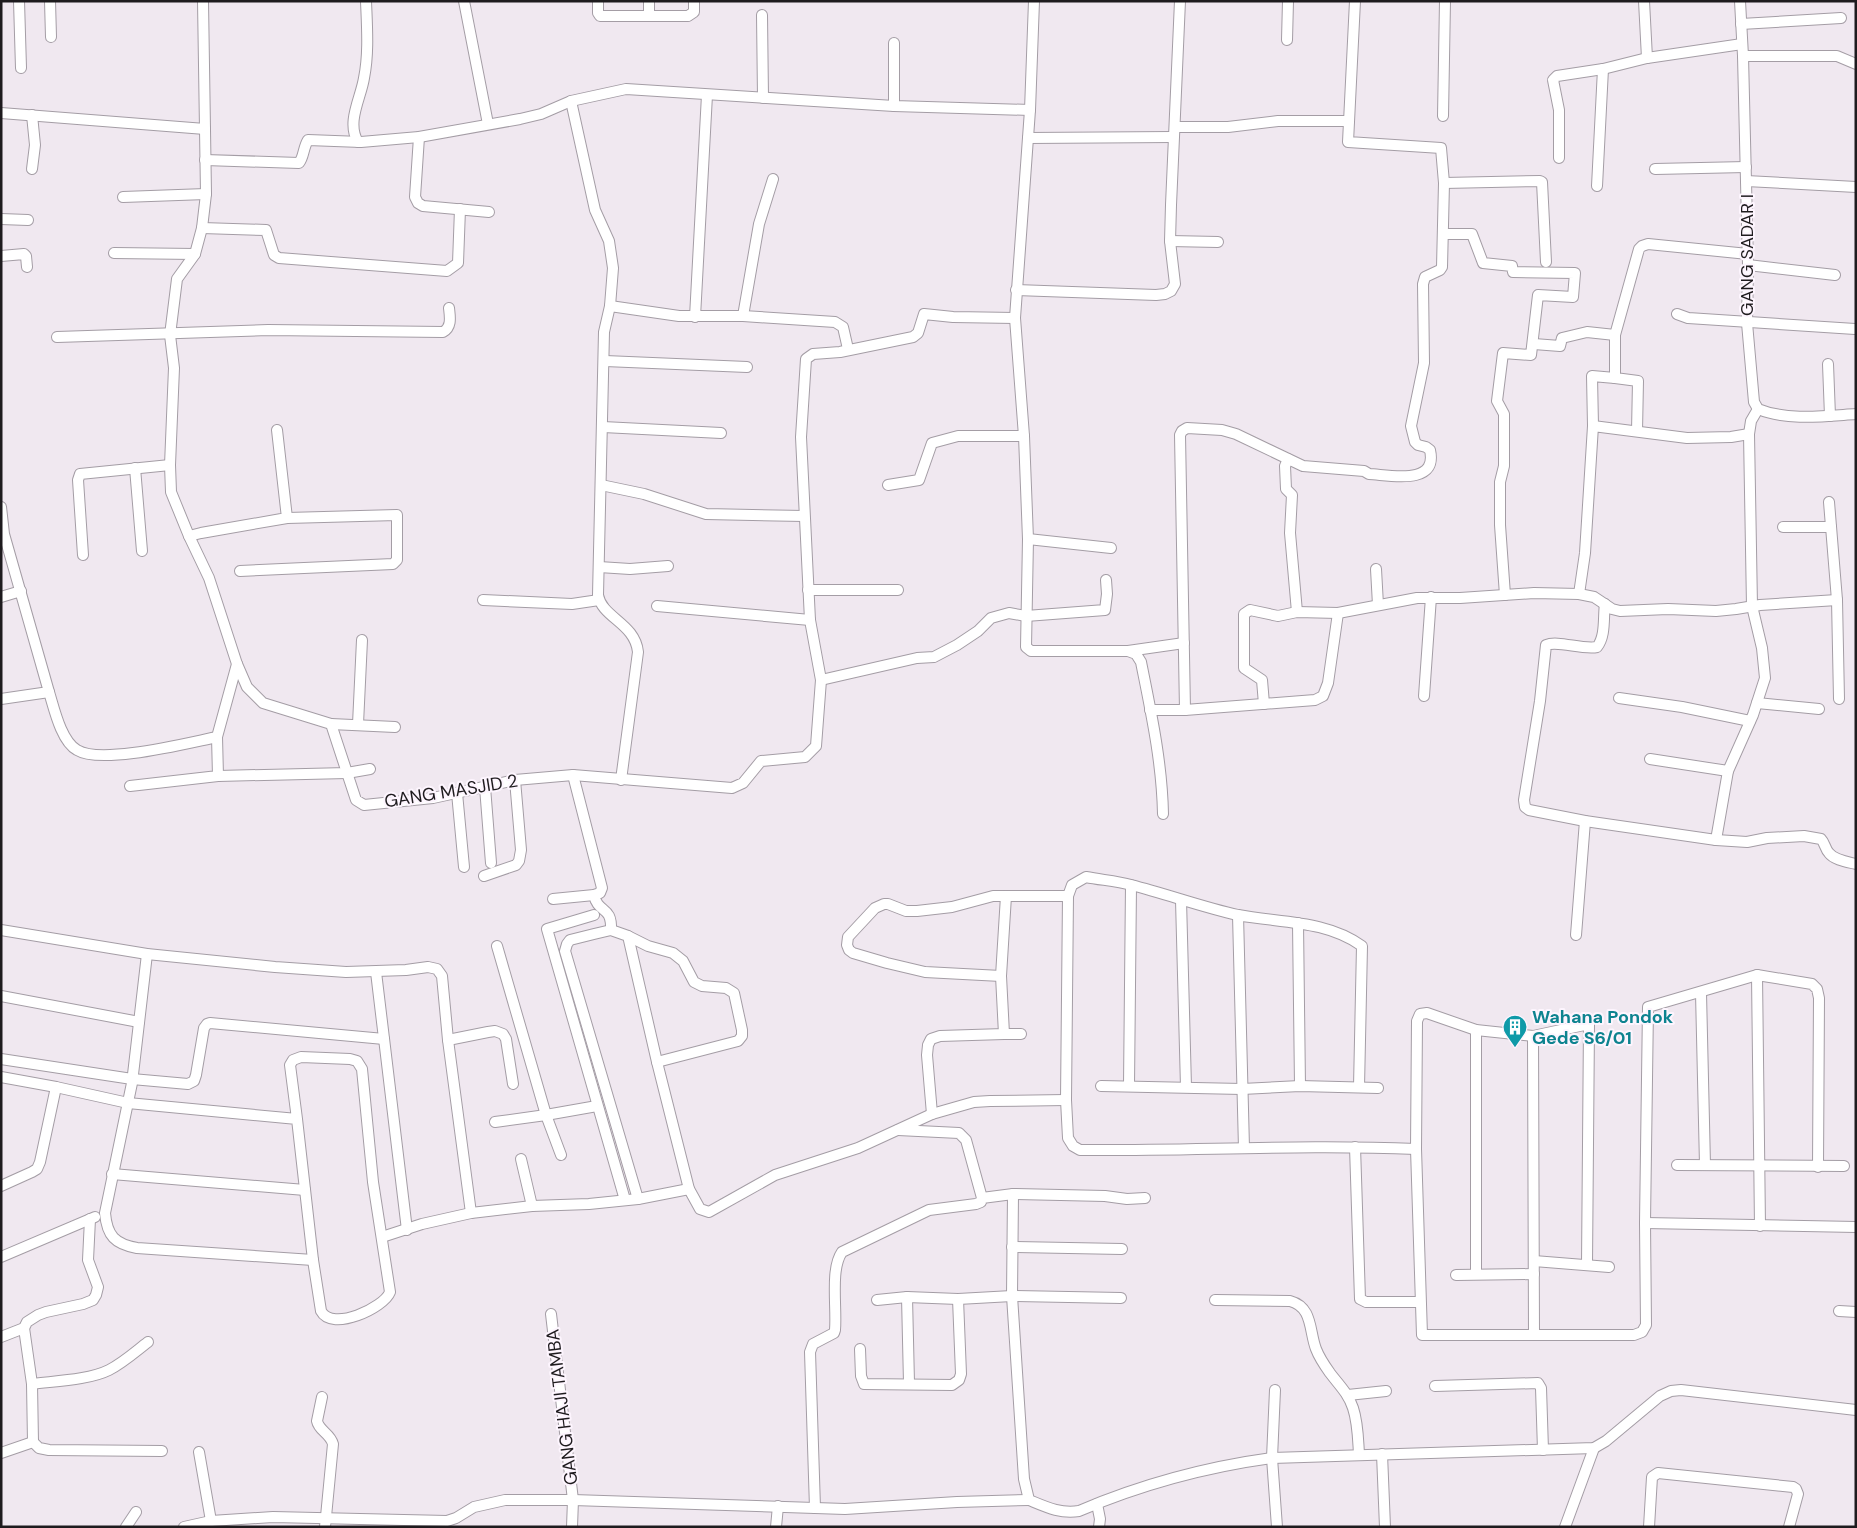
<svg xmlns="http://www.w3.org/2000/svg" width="1857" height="1528" viewBox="0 0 1857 1528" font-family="'DM Sans',sans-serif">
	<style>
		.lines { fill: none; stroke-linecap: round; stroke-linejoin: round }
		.street-casing { stroke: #a49da5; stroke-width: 12 }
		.street { stroke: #fff; stroke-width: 10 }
		.labels { text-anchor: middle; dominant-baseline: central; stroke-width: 4; stroke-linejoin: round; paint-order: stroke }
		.street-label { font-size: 18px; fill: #1e1b1e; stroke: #fdf5fe }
		.culture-label { font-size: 18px; font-weight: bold; fill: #0d838f; stroke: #fdf5fe; text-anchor: start }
	</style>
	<rect width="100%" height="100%" fill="#f0e8f0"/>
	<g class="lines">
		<defs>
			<g id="street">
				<path d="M 19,1 L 21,68"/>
				<path d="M 50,1 L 51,37"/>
				<path d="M 203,1 L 206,194 L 202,228 L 195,254 L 177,279 L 170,335 L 174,368 L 170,465 L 171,492 L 189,536 L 209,578 L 237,664 L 247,687 L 263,703 L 331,724 L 356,800 L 364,805 L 433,798 L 515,780 L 573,775 L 732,788 L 743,783 L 761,761 L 805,757 L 816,746 L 821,680 L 810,620 L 801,437 L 806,359 L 813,354 L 840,352 L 913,337 L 918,333 L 924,314 L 953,317 L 1015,318"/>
				<path d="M 464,1 L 488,124"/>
				<path d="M 598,1 L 598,13 L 600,16 L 688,16 L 694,12 L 694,1"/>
				<path d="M 1034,1 L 1030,110 L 1015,318 L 1024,436 L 1028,539 L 1026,647 L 1031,651 L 1128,651 L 1136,654 L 1141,662 C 1151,712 1162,762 1163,814"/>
				<path d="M 1644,1 L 1647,58"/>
				<path d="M 1740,1 L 1743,56 L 1748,265 L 1747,323 L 1754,402 L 1758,409 C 1787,421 1825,416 1856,414"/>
				<path d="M 649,15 L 649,1"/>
				<path d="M 762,15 L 763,98"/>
				<path d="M 1741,24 L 1841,18"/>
				<path d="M 1287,40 L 1288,1"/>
				<path d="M 1743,56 L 1837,56 L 1856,64"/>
				<path d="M 571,101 L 595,210 L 609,241 L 613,268 L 610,306 L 604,332 L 598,595 C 602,618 635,623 638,652 L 621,780"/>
				<path d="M 894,106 L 894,43"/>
				<path d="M 1,113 L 205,129"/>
				<path d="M 1443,116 L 1445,1"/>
				<path d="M 1175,127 L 1228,127 L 1278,121 L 1349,121"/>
				<path d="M 419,137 L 415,197 L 418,203 L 423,206 L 489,212"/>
				<path d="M 1028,138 L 1173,137"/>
				<path d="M 358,142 C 346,122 361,98 364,78 C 369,53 367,27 366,1"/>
				<path d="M 1559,158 L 1559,110 L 1553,80 L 1557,76 L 1603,69 L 1647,58 L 1742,44"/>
				<path d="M 205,160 L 299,163 C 304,157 303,148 308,140 L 361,142 L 419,137 L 520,119 L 541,114 L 571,101 L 626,89 L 894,106 L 1030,110"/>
				<path d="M 32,169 L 35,145 L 32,115"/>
				<path d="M 1655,169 L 1746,167"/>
				<path d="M 1746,181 L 1856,187"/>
				<path d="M 1444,183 L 1540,181 L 1542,182 L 1546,262"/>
				<path d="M 1597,186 L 1603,69"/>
				<path d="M 123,197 L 206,194"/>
				<path d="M 1,219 L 28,220"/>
				<path d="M 202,228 L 266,230 L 274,255 L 279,258 L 447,271 L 458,263 L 460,209"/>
				<path d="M 1443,234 L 1472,234 L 1483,263 L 1512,266 L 1513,272 L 1575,273 L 1573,297 L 1538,295 L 1531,355 L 1503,353 L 1497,401 L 1504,414 L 1504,466 L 1500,482 L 1500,525 L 1505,595"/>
				<path d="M 1170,241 L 1218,242"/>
				<path d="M 114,253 L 195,254"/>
				<path d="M 1,256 L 24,254 L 26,256 L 27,267"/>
				<path d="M 1748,265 L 1835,275"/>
				<path d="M 1016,290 L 1156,295 L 1165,294 L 1171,291 L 1175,284 L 1170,241 L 1171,205 L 1180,1"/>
				<path d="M 610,306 L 679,316 L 743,316 L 835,322 L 843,327 L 848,349"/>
				<path d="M 1677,314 L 1688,318 L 1855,329"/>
				<path d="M 743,316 L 759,224 L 773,179"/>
				<path d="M 695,317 L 707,95"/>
				<path d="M 57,337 L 268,330 L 443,332 C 452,327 450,317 449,308"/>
				<path d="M 1534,344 L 1560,346 L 1562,338 L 1587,332 L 1615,335"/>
				<path d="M 605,361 L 747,367"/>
				<path d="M 1828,364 L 1830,416"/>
				<path d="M 1593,426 L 1592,376 L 1615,378"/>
				<path d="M 603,427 L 721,433"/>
				<path d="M 1637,431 L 1638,381 L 1615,378 L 1615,335 L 1639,249 L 1642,246 L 1648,244 L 1748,254"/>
				<path d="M 1288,459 L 1285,466 L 1286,489 L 1292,495 L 1290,533 L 1297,612"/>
				<path d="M 135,468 L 142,551"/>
				<path d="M 601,485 L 644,494 L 706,514 L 804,516"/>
				<path d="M 888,485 L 919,480 L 932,443 L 958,436 L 1024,436"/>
				<path d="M 1829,502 L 1837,600 L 1839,699"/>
				<path d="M 1,507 L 4,534 L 49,692 L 1,699"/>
				<path d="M 1783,527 L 1831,527"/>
				<path d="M 189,536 L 201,533 L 287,518 L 277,430"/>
				<path d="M 1028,539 L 1111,548"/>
				<path d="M 83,555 L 78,480 L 80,474 L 170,465"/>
				<path d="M 599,567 L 630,569 L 668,566"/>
				<path d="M 1376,569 L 1378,605"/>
				<path d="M 240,571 L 393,564 L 397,560 L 397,515 L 287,518"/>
				<path d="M 808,590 L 898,590"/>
				<path d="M 1579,594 L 1585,553 L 1593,426 L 1687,438 L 1731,437 L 1749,434"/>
				<path d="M 1,597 L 21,591"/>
				<path d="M 483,600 L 572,604 L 599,600"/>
				<path d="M 1605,604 C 1603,617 1606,636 1597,647 C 1582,650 1558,640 1546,645 L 1540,701 L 1524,800 L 1525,807 L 1529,810 L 1585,821 L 1716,840 L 1747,842 L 1767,838 L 1804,836 L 1821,839 C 1825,843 1825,849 1829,853 C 1834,860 1848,862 1856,864"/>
				<path d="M 657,606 L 810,620"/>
				<path d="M 1128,651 L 1184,643"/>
				<path d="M 821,680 L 917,658 L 934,657 L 957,645 L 978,631 L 991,618 L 1009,613 L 1026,616 L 1105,610 L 1107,594 L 1106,580"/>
				<path d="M 49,692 C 54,708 61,741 77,750 C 101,765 187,743 217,737 L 237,664"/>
				<path d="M 1424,696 L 1431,597"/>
				<path d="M 1619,698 L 1682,707 L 1750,721"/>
				<path d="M 1757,703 L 1819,709"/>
				<path d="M 1264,704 L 1262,680 L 1244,668 L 1244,614 L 1250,610 L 1278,616 L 1297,612 L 1338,613 L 1417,598 L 1460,598 L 1534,593 L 1579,594 L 1594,597 L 1612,609 L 1620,611 L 1668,609 L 1716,611 L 1736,609 L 1760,605 L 1837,600"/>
				<path d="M 1150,710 L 1185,710 L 1315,700 L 1323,696 L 1328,683 L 1338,613"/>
				<path d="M 1185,710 L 1180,435 L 1182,431 L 1187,428 L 1222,430 L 1236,434 L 1303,466 L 1364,471 L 1369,474 C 1390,475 1438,486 1430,450 L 1426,447 L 1418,445 L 1415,442 L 1411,426 L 1424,363 L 1423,284 L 1425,277 L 1440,270 L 1442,267 L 1444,183 L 1441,148 L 1348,142 L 1355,1"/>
				<path d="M 331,724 L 395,727"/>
				<path d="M 358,724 L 362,640"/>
				<path d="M 1650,759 L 1728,771"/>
				<path d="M 218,776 L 347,773 L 370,769"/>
				<path d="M 130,786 L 218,776 L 217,737"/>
				<path d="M 485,787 L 491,863"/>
				<path d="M 457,793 L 464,867"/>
				<path d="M 1716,840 L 1728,771 L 1753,715 L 1765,678 L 1762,648 L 1752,606 L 1749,434 L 1751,421 L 1758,409"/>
				<path d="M 484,876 L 516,865 L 519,861 L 521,850 L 515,780"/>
				<path d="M 594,895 C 598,914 612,905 611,930"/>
				<path d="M 553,899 L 594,895 L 600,893 L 602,888 L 573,775"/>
				<path d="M 1181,900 L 1186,1087"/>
				<path d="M 594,915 L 547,929 L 625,1200"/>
				<path d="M 1238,915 L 1244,1148"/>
				<path d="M 1298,923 L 1300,1086"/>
				<path d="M 1,930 L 147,954 L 275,967 L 346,972 L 406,970 L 428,967 L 437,969 L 442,976 L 448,1040 L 471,1213"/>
				<path d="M 1576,935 L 1585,821"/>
				<path d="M 628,936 L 648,946 L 673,953 L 683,961 L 694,982 L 702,986 L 726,988 L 734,993 L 742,1030 L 742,1036 L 738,1041 L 657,1062"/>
				<path d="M 497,946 L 546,1115 L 561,1155"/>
				<path d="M 147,954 L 132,1083 L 105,1213 C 107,1236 115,1244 137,1248 L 313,1260"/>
				<path d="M 376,972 L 407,1230"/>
				<path d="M 1757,975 L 1760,1226"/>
				<path d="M 1001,976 L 925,972 L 887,963 L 853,953 L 849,950 L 847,945 L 848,937 L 875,908 L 884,904 L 888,904 L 906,911 L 917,911 L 952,907 L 993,896 L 1068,896"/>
				<path d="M 1701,993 L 1705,1165"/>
				<path d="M 1,996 L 139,1022"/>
				<path d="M 1476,1030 L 1476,1274"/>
				<path d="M 1004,1034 L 1021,1034"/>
				<path d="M 1533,1036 L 1534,1334"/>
				<path d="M 448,1040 L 488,1032 L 495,1031 L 503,1034 L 506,1039 L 513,1084"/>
				<path d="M 1,1059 L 132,1079 L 188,1084 L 194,1081 L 196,1075 L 204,1028 L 207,1024 L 210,1023 L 384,1039"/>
				<path d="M 1,1077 L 56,1087 L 128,1103 L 297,1119 L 290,1065 L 293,1060 L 301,1057 L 350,1059 L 357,1061 L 362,1069 L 373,1182 L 390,1292 C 384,1308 332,1332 321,1311 L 313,1260 L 297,1119"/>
				<path d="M 1101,1086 L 1242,1089 L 1300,1086 L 1378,1088"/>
				<path d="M 1129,1086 L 1131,885"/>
				<path d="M 1359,1087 L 1362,946 C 1326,920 1280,923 1238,915 C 1202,907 1167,894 1131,885 C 1117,881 1101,880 1086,877 L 1072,885 L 1068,896 L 1066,1100 L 1068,1138 L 1073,1146 L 1080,1150 C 1192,1151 1304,1144 1416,1149"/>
				<path d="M 932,1114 L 927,1055 L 928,1045 L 931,1039 L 940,1036 L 1004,1034 L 1001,976 L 1006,896"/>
				<path d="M 495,1122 L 546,1115 L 597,1106"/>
				<path d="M 898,1130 L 959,1133 L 966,1140 L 982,1198"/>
				<path d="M 1355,1147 L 1360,1299 L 1366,1302 L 1420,1302"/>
				<path d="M 521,1159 L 532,1206"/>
				<path d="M 1677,1165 L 1844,1166"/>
				<path d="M 112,1174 L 305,1190"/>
				<path d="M 1,1186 L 32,1172 L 37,1169 L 40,1162 L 56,1087"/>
				<path d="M 1013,1194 L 1012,1296 L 1024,1479 L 1029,1500 C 1046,1507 1060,1514 1079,1511 C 1140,1485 1206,1467 1272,1458 L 1594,1448 L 1606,1441 L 1660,1396 L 1671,1391 L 1681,1390 L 1856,1410"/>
				<path d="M 638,1199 L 565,951 L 567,944 L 570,940 L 594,934 L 611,930 L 628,936 L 657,1062 L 689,1189 L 700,1209 L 709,1212 L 775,1175 L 858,1148 L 932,1114 L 974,1102 L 990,1101 L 1066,1100"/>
				<path d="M 1645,1223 L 1856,1227"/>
				<path d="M 382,1237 L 422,1224 L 471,1213 L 532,1206 L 589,1204 L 638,1199 L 689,1189"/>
				<path d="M 1012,1247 L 1122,1249"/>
				<path d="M 1,1257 L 95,1217"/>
				<path d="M 1534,1261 L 1609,1267"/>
				<path d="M 1587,1264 L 1589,1024 L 1533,1036 L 1476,1030 L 1427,1013 L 1420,1014 L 1417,1021 L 1416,1149 L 1422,1335 L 1634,1335 L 1642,1332 L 1646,1325 L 1645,1223 L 1648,1007 L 1757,975 L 1812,984 L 1817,989 L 1819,998 L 1818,1167"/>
				<path d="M 1456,1275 L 1534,1274"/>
				<path d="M 907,1297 L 909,1383"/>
				<path d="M 877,1300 L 907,1297 L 958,1299 L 1012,1296 L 1121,1298"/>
				<path d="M 1215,1300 L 1290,1301 C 1313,1307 1309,1331 1316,1349 C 1319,1357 1325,1366 1330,1373 C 1339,1385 1348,1393 1353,1408 C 1358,1423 1358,1439 1359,1454"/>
				<path d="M 1839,1311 L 1856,1312"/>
				<path d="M 551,1314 L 573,1500 L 572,1527"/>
				<path d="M 1,1337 L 24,1328 L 27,1322 L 38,1315 L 46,1312 L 83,1304 L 93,1300 L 96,1295 L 98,1287 L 88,1260 L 90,1219"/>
				<path d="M 860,1349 L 861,1376 L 864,1384 L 952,1385 L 959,1380 L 961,1374 L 958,1299"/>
				<path d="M 32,1384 C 55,1381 89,1380 109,1370 C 123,1363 135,1352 148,1342"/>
				<path d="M 1435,1386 L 1538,1383 L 1541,1388 L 1543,1450"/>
				<path d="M 1275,1390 L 1272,1458 L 1277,1527"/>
				<path d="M 1348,1395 L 1386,1391"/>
				<path d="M 322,1397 L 317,1421 C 319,1431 330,1433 333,1444 L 325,1527"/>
				<path d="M 33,1442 L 39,1448 L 49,1450 L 162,1451"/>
				<path d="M 199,1452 L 211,1521"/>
				<path d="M 1,1453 L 33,1442 L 32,1384 L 24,1328"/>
				<path d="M 1382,1454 L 1385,1527"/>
				<path d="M 1097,1504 L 1100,1519 L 1099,1527"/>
				<path d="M 815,1508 L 810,1352 L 813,1344 L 834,1333 L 835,1330 C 837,1308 830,1269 842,1252 L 929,1210 L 976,1204 L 981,1202 L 982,1198 L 1013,1194 L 1105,1196 L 1127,1199 L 1145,1198"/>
				<path d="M 126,1527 L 136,1512"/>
				<path d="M 184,1527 L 211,1521 L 273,1517 L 447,1521 L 456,1518 L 474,1507 L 505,1500 L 573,1500 L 845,1509 L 957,1502 L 1029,1500"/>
				<path d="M 776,1527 L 778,1506"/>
				<path d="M 1565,1527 L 1594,1448"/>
				<path d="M 1649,1527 L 1652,1477 L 1658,1473 L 1793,1487 L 1796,1489 L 1798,1494 L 1789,1527"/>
			</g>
		</defs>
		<use href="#street" class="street-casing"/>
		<use href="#street" class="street"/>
	</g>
	<defs>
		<symbol id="building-pin" viewBox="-11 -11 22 30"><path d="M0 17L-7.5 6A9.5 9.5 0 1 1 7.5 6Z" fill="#0f9aa8" stroke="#fdf5fe"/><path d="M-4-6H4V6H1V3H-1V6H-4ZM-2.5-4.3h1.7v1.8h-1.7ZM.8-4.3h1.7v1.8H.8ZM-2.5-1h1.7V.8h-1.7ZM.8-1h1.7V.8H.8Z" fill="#fff"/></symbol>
	</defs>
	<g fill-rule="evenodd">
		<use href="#building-pin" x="1501" y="1013" width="28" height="38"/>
	</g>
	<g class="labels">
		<g class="street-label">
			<text transform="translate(1747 255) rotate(-90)">GANG SADAR I</text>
			<text transform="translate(451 791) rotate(-9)">GANG MASJID 2</text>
			<text transform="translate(562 1407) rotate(-97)">GANG HAJI TAMBA</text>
		</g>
		<g class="culture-label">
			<text x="1532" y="1017">Wahana Pondok<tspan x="1532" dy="21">Gede S6/01</tspan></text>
		</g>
	</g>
	<rect width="1857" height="1528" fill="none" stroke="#1e1b1e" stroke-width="5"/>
</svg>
